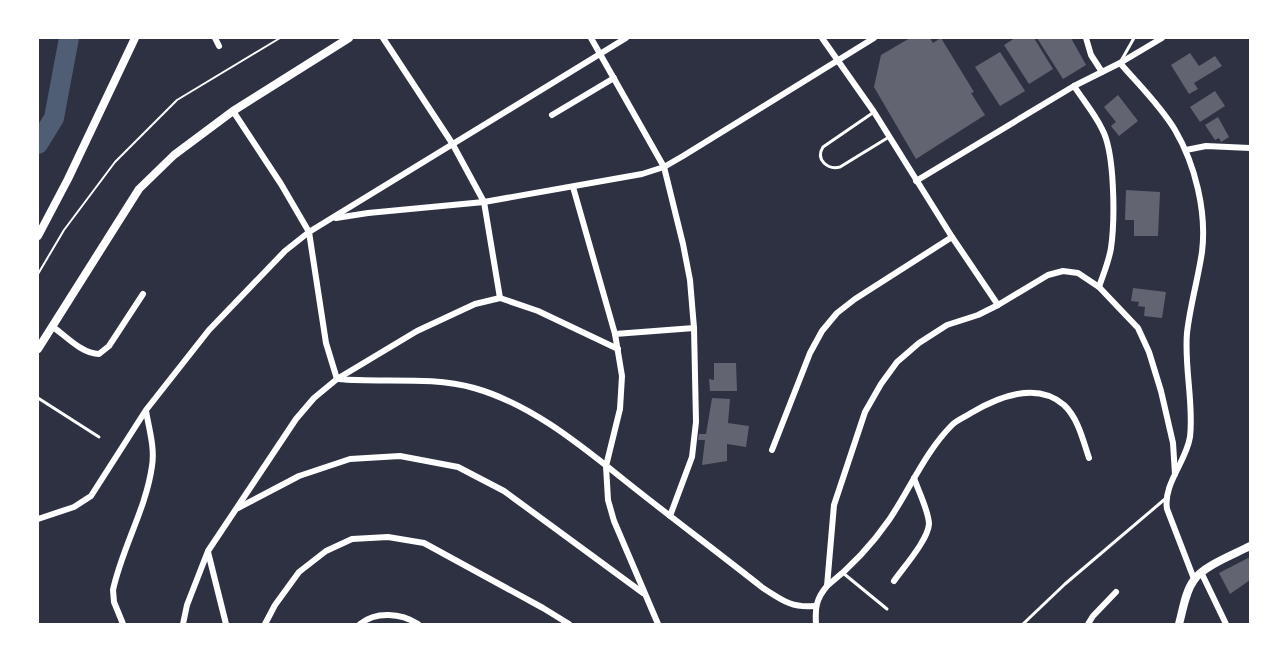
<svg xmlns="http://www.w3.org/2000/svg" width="1288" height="662" viewBox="0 0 1288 662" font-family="'Roboto Condensed',sans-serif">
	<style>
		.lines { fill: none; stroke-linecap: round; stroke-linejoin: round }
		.river { stroke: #4f5d75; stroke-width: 20 }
		.building { fill: #626471 }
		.path { stroke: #fff; stroke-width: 2 }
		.service { stroke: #fff; stroke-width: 3 }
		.minor { stroke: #fff; stroke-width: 6 }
		.tertiary { stroke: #fff; stroke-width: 8 }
	</style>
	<rect width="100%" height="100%" fill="#2d3142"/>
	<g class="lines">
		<path class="river" d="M 38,144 L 54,118 L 69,38"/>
	</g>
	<g class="building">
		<path d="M 910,38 L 930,38 L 933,43 L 941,38 L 974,92 L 971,93 L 985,115 L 916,159 L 874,87 L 881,55 Z"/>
		<path d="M 1015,38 L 1034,38 L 1053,69 L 1029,84 L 1004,45 Z"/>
		<path d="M 1037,38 L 1071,38 L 1086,65 L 1063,79 Z"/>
		<path d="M 1000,52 L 1025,91 L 1000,106 L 975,67 Z"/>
		<path d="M 1190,53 L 1199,66 L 1215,56 L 1222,66 L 1194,83 L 1198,89 L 1189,94 L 1171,65 Z"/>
		<path d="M 1215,91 L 1225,106 L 1200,122 L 1190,107 Z"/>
		<path d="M 1118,95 L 1138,121 L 1119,136 L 1111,126 L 1116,122 L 1104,107 Z"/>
		<path d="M 1218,117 L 1229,137 L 1221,142 L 1219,138 L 1215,140 L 1205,125 Z"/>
		<path d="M 1126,190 L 1160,192 L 1158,236 L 1134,236 L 1134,220 L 1125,220 Z"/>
		<path d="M 1133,288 L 1166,292 L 1162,318 L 1144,316 L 1145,307 L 1138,306 L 1139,302 L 1131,301 Z"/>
		<path d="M 714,363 L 736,363 L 737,391 L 710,391 L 709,379 L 714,380 Z"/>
		<path d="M 712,398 L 730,399 L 728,423 L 749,426 L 746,447 L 727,444 L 727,461 L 702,465 L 705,440 L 698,440 L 699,434 L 706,434 Z"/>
		<path d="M 1250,557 L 1250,580 L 1230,594 L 1219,573 Z"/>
	</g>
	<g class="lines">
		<path class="path" d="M 38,274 L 64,230 L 115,162 L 177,100 L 280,38"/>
		<g class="service">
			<path d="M 1121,61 L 1134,38"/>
			<path d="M 874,112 L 823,147 C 815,160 828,170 840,167 L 889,137"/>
			<path d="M 38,398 L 99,437"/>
			<path d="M 843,573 L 887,609"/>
			<path d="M 1023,624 L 1065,584 L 1165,499"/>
		</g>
		<g class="minor">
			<path d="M 215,38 L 219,46"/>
			<path d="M 383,38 L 452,143 L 484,202 L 500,298"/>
			<path d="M 591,38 L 664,167 L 683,244 L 690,280 L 694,328 L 696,422 L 692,457 L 670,516"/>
			<path d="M 822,38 L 874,112 L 952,237 L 998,305"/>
			<path d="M 1086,38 L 1091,55 L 1102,72"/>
			<path d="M 1120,63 C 1138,84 1160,105 1175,130 C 1195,164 1207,212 1202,252 C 1198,279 1190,306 1187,333 C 1184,367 1194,404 1190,437 C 1186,462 1163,484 1167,509 L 1194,579"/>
			<path d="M 1074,86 C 1083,100 1095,114 1102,129 C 1115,152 1115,220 1111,248 C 1109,261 1103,275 1099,287"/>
			<path d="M 233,111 L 281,184 L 309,232 L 326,343 L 337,379"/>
			<path d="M 552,115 L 614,78"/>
			<path d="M 1186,150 L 1206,146 L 1250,148"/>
			<path d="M 916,181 L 1074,86 L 1120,63 L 1162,38"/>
			<path d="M 573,187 L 615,334 L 622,376 L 620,409 L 606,466 L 608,500 L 614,521 L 658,624"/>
			<path d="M 336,218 L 368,213 L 484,202 L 642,174 L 664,167 L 683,156 L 874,38"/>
			<path d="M 53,327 C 66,336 82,354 99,354 L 109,346 L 143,294"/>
			<path d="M 615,334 L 694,328"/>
			<path d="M 338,379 C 382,383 431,376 474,388 C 534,405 585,449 633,487 C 676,521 720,554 763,588 C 782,600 791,608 814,606"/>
			<path d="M 772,450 L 810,353 L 822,331 L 837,313 L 855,299 L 952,237"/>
			<path d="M 238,508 L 299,476 L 350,459 L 400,456 L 458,467 L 504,491 L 643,593"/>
			<path d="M 38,519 L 74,507 L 91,496 L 146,410 L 209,330 L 285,251 L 309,232 L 626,38"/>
			<path d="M 208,552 L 226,624"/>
			<path d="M 1201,572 L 1226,624"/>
			<path d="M 894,581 C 903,568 928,540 929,524 C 929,512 918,490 914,478"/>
			<path d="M 827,586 C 851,567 871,546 889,520 C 910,489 925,452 952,425 C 957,420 965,417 971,413 C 998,397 1036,381 1064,405 C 1078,418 1083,440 1089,458"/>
			<path d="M 123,624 L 114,602 L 113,590 C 122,548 146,509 152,466 C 155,448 149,429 146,411"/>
			<path d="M 183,624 L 187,605 L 208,551 L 296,419 L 314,398 L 337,379 L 417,331 L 475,304 L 500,298 L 538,311 L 618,349"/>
			<path d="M 265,624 L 275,605 L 299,572 L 326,551 L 352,539 L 388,537 L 424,543 L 543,608 L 569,624"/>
			<path d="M 360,624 C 376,611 401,613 418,624"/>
			<path d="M 816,624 C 815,608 816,599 827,586 L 834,505 L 865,412 L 881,384 L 897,362 L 919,343 L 947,325 L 978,315 L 998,305 L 1048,275 L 1063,271 L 1078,273 L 1099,287 L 1138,328 L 1149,352 L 1161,391 L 1173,443 L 1175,474"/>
			<path d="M 1088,624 L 1093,616 L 1116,592"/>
		</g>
		<g class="tertiary">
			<path d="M 38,236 L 68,179 L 135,38"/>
			<path d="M 38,349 L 139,189 L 174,155 L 233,111 L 349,38"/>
			<path d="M 1179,624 C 1183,610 1185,592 1194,580 C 1203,566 1235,554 1250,546"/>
		</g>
	</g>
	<rect width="1288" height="662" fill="none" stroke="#ffffff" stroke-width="78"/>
</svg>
